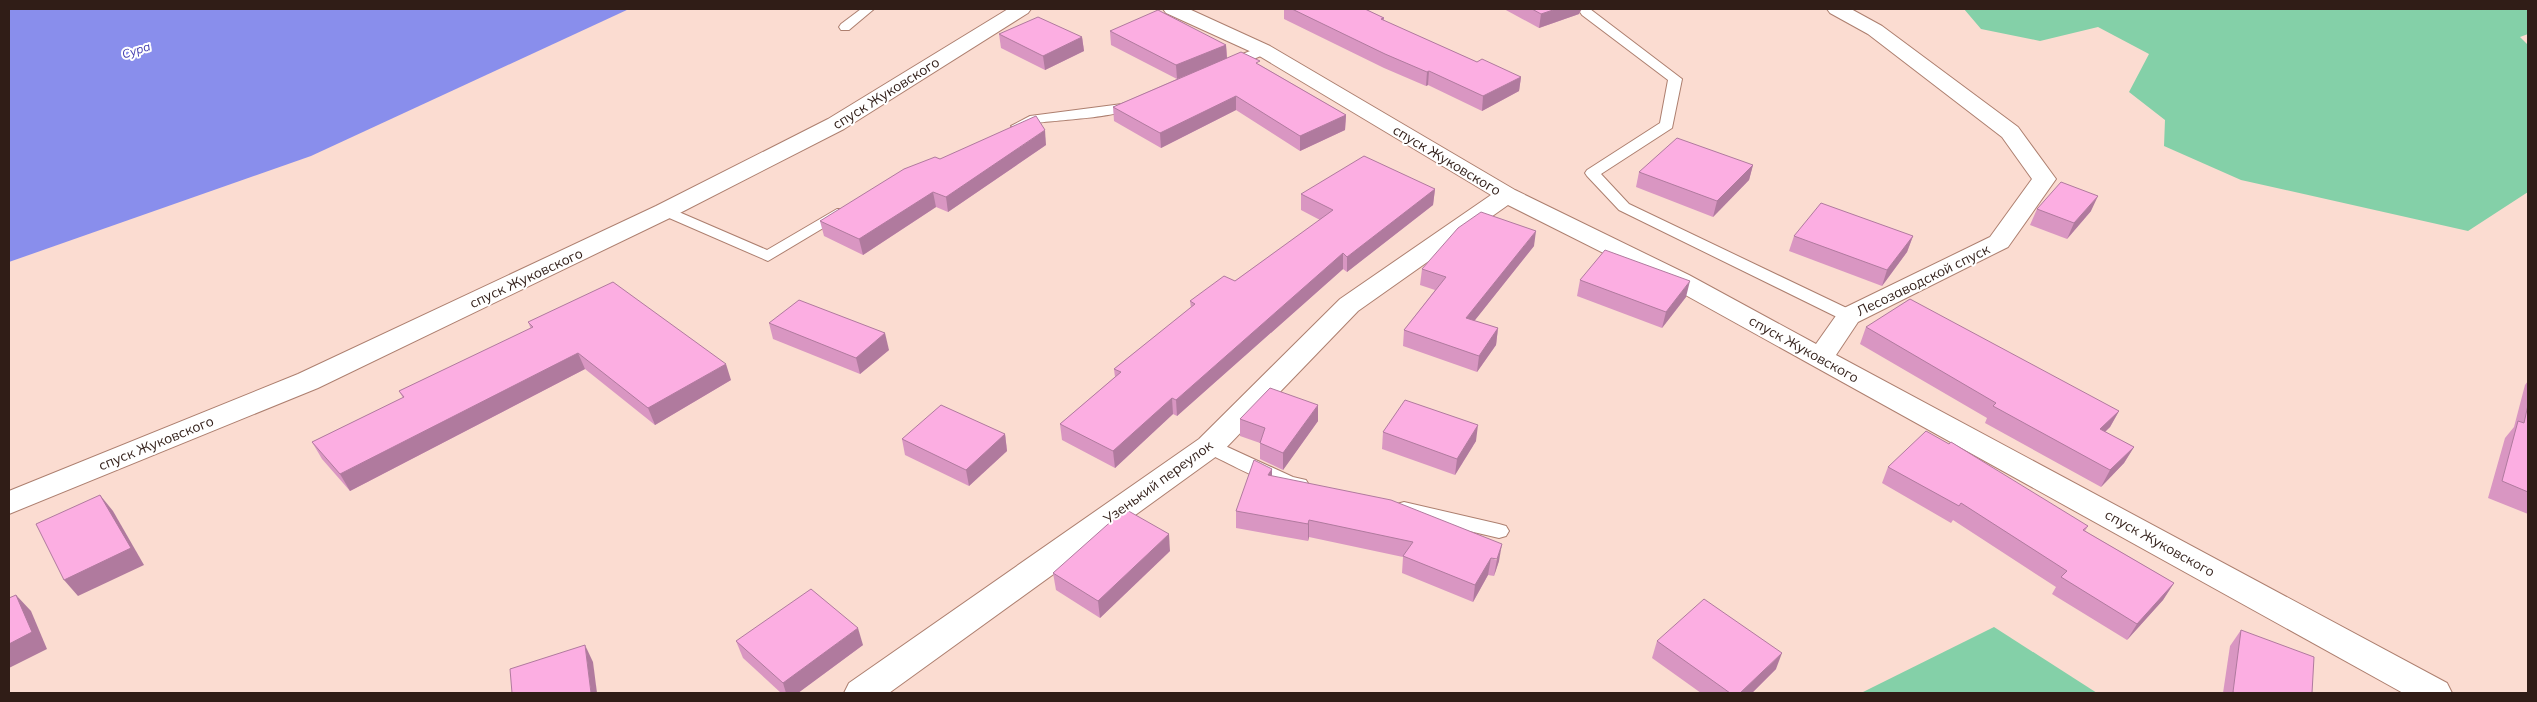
<svg xmlns="http://www.w3.org/2000/svg" width="2537" height="702" viewBox="0 0 2537 702" font-family="Mulish,sans-serif">
	<style>
		.green { fill: #84d0a8 }
		.water { fill: #898eec }
		.lines { fill: none; stroke-linecap: round; stroke-linejoin: round }
		.lane-casing { stroke: #ad7f6f; stroke-width: 2 }
		.street-casing { stroke: #ad7f6f; stroke-width: 2 }
		.lane { fill: #fff; fill-rule: evenodd }
		.street { fill: #fff; fill-rule: evenodd }
		.wall { fill: #d996c2 }
		.shaded-wall { fill: #b07a9e }
		.building { fill: #fcaee2; stroke: #b07a9e }
		.labels { text-anchor: middle; dominant-baseline: central; stroke-width: 4; stroke-linejoin: round; paint-order: stroke }
		.far-water-label { font-size: 12px; font-style: italic; fill: #4a44b2; stroke: #fff }
		.street-label { font-size: 14px; fill: #301d17; stroke: #fff }
	</style>
	<rect width="100%" height="100%" fill="#fbdcd1"/>
	<g class="green">
		<path d="M 1964,9 L 2528,9 L 2528,34 L 2520,37 L 2528,45 L 2528,192 L 2468,231 L 2241,180 L 2164,146 L 2165,120 L 2129,92 L 2149,54 L 2098,27 L 2040,41 L 1981,29 Z"/>
		<path d="M 1994,627 L 2097,693 L 1861,693 Z"/>
	</g>
	<path class="water" d="M 9,9 L 629,9 L 311,156 L 9,262 Z"/>
	<g class="lines">
		<defs>
			<g id="lane">
				<path d="M 861,9 L 874,9 L 849,30 L 841,30 L 839,27 L 841,24 Z"/>
				<path d="M 1582,9 L 1590,9 L 1682,79 L 1672,128 L 1601,174 L 1629,204 L 1855,312 L 1857,316 L 1855,320 L 1843,320 L 1619,210 L 1587,176 L 1585,173 L 1587,170 L 1660,123 L 1668,80 L 1582,15 L 1580,12 Z"/>
				<path d="M 1263,46 L 1270,50 L 1268,53 L 1232,68 L 1227,69 L 1220,65 L 1222,62 Z"/>
				<path d="M 1136,99 L 1143,103 C 1132,117 1057,120 1036,123 C 1030,125 1024,129 1018,130 L 1011,126 L 1030,116 L 1122,104 Z"/>
				<path d="M 665,206 L 767,250 L 837,209 L 847,209 L 850,212 L 768,261 L 660,214 L 657,211 Z"/>
				<path d="M 1210,439 L 1293,477 L 1306,480 L 1309,485 L 1306,490 C 1286,496 1225,461 1203,451 L 1201,446 L 1203,441 Z"/>
				<path d="M 1404,502 L 1499,524 L 1506,526 L 1509,531 L 1506,536 L 1499,538 L 1397,514 L 1394,509 L 1397,504 Z"/>
			</g>
			<g id="street">
				<path d="M 1008,9 L 1031,9 L 1028,13 L 844,129 L 674,216 L 318,388 L 9,514 L 9,491 L 298,374 L 656,206 L 828,119 Z"/>
				<path d="M 1163,9 L 1189,9 L 1270,46 L 1515,190 L 1689,275 L 1816,344 L 1840,310 L 1990,237 L 2032,179 L 2002,137 L 1868,34 L 1830,13 L 1827,9 L 1851,9 L 1882,26 L 2018,127 L 2056,179 L 2008,247 L 1858,322 L 1836,355 L 2447,683 L 2452,693 L 2403,693 L 1671,287 L 1508,205 L 1358,311 L 1221,453 L 889,693 L 844,693 L 849,683 L 1199,439 L 1340,299 L 1491,195 L 1256,54 L 1166,13 Z"/>
			</g>
		</defs>
		<use href="#lane" class="lane-casing"/>
		<use href="#street" class="street-casing"/>
		<use href="#lane" class="lane"/>
		<use href="#street" class="street"/>
	</g>
	<g class="wall">
		<path d="M 1284,9 L 1365,9 L 1384,18 L 1384,21 L 1477,62 L 1521,77 L 1519,91 L 1482,111 L 1428,85 L 1426,86 L 1384,68 L 1284,19 Z"/>
		<path d="M 1504,9 L 1581,9 L 1579,14 L 1539,28 Z"/>
		<path d="M 1110,31 L 1226,45 L 1227,58 L 1260,65 L 1346,115 L 1345,130 L 1300,151 L 1236,110 L 1161,148 L 1114,121 L 1113,107 L 1177,79 L 1111,45 Z"/>
		<path d="M 999,34 L 1082,37 L 1084,51 L 1045,70 L 1001,48 Z"/>
		<path d="M 1046,145 L 948,212 L 936,207 L 863,255 L 824,236 L 820,221 L 940,159 Z"/>
		<path d="M 1753,165 L 1749,180 L 1713,217 L 1636,187 L 1639,172 Z"/>
		<path d="M 1435,189 L 1433,205 L 1347,272 L 1343,269 L 1177,416 L 1173,414 L 1115,468 L 1062,440 L 1060,424 L 1115,377 L 1114,369 L 1191,308 L 1190,301 L 1235,281 L 1320,220 L 1301,210 L 1301,194 Z"/>
		<path d="M 2037,209 L 2091,211 L 2067,239 L 2030,225 Z"/>
		<path d="M 1794,236 L 1913,236 L 1907,252 L 1882,286 L 1789,251 Z"/>
		<path d="M 1534,246 L 1474,321 L 1498,328 L 1496,345 L 1477,372 L 1403,346 L 1404,330 L 1435,290 L 1420,285 L 1422,269 Z"/>
		<path d="M 1580,280 L 1686,297 L 1662,328 L 1577,296 Z"/>
		<path d="M 528,322 L 731,380 L 655,425 L 585,369 L 350,491 L 322,459 L 312,442 L 403,398 L 399,391 L 531,329 Z"/>
		<path d="M 769,323 L 889,350 L 860,374 L 773,339 Z"/>
		<path d="M 1866,327 L 2119,411 L 2110,427 L 2105,432 L 2134,447 L 2124,463 L 2101,487 L 1985,423 L 1987,418 L 1860,344 Z"/>
		<path d="M 2528,381 L 2528,514 L 2488,498 L 2505,438 L 2514,427 L 2525,385 Z"/>
		<path d="M 1240,419 L 1318,421 L 1283,470 L 1260,459 L 1260,443 L 1240,436 Z"/>
		<path d="M 1383,432 L 1476,441 L 1455,475 L 1382,449 Z"/>
		<path d="M 1005,434 L 1007,451 L 969,486 L 905,455 L 902,439 Z"/>
		<path d="M 1888,467 L 2088,526 L 2085,531 L 2174,583 L 2163,600 L 2127,640 L 2052,594 L 2056,587 L 1953,520 L 1951,523 L 1882,483 Z"/>
		<path d="M 1272,469 L 1272,476 L 1499,561 L 1494,576 L 1488,575 L 1473,602 L 1402,573 L 1403,557 L 1309,537 L 1308,541 L 1236,528 L 1236,511 Z"/>
		<path d="M 1170,551 L 1100,618 L 1056,590 L 1053,573 Z"/>
		<path d="M 2241,630 L 2312,693 L 2223,693 L 2230,646 Z"/>
		<path d="M 736,641 L 863,645 L 798,693 L 781,693 L 743,658 Z"/>
		<path d="M 1657,641 L 1776,669 L 1752,693 L 1701,693 L 1652,658 Z"/>
	</g>
	<g class="shaded-wall">
		<path d="M 1556,9 L 1581,9 L 1579,14 L 1539,28 L 1541,14 Z"/>
		<path d="M 1082,37 L 1084,51 L 1045,70 L 1043,56 Z"/>
		<path d="M 1226,45 L 1227,59 L 1177,79 L 1176,65 Z"/>
		<path d="M 1429,71 L 1428,85 L 1426,86 L 1427,72 Z"/>
		<path d="M 1521,77 L 1519,91 L 1482,111 L 1483,96 Z"/>
		<path d="M 1236,96 L 1236,110 L 1161,148 L 1160,133 Z"/>
		<path d="M 1346,115 L 1345,130 L 1300,151 L 1300,136 Z"/>
		<path d="M 1045,130 L 1046,145 L 948,212 L 946,197 Z"/>
		<path d="M 1753,165 L 1749,180 L 1713,217 L 1717,201 Z"/>
		<path d="M 1435,189 L 1433,205 L 1347,272 L 1347,257 Z"/>
		<path d="M 933,192 L 936,207 L 863,255 L 859,239 Z"/>
		<path d="M 2098,196 L 2091,211 L 2067,239 L 2074,223 Z"/>
		<path d="M 1536,231 L 1534,246 L 1464,334 L 1466,318 Z"/>
		<path d="M 1913,236 L 1907,252 L 1882,286 L 1887,270 Z"/>
		<path d="M 1343,253 L 1343,269 L 1177,416 L 1176,400 Z"/>
		<path d="M 1690,281 L 1686,297 L 1662,328 L 1666,312 Z"/>
		<path d="M 1498,328 L 1496,345 L 1477,372 L 1479,356 Z"/>
		<path d="M 885,333 L 889,350 L 860,374 L 856,358 Z"/>
		<path d="M 578,353 L 585,369 L 350,491 L 340,474 Z"/>
		<path d="M 726,364 L 731,380 L 655,425 L 648,408 Z"/>
		<path d="M 1172,398 L 1173,414 L 1115,468 L 1113,451 Z"/>
		<path d="M 1318,405 L 1318,421 L 1283,470 L 1283,453 Z"/>
		<path d="M 2119,411 L 2110,427 L 2091,445 L 2100,429 Z"/>
		<path d="M 1478,425 L 1476,441 L 1455,475 L 1457,459 Z"/>
		<path d="M 1005,434 L 1007,451 L 969,486 L 966,470 Z"/>
		<path d="M 2134,447 L 2124,463 L 2101,487 L 2110,470 Z"/>
		<path d="M 1272,469 L 1272,486 L 1268,475 Z"/>
		<path d="M 100,495 L 113,511 L 144,565 L 78,596 L 64,580 Z"/>
		<path d="M 1309,520 L 1309,537 L 1308,541 L 1308,524 Z"/>
		<path d="M 1169,534 L 1170,551 L 1100,618 L 1098,601 Z"/>
		<path d="M 1502,544 L 1499,561 L 1494,576 L 1497,559 Z"/>
		<path d="M 1491,558 L 1488,575 L 1473,602 L 1475,585 Z"/>
		<path d="M 2174,583 L 2163,600 L 2127,640 L 2137,624 Z"/>
		<path d="M 16,595 L 31,611 L 47,649 L 9,668 L 9,644 Z"/>
		<path d="M 858,628 L 863,645 L 798,693 L 786,693 L 783,683 Z"/>
		<path d="M 585,645 L 593,662 L 597,693 L 591,693 Z"/>
		<path d="M 1782,653 L 1776,669 L 1752,693 L 1740,693 Z"/>
	</g>
	<g class="building">
		<path d="M 1292,9 L 1365,9 L 1384,18 L 1381,19 L 1477,62 L 1482,59 L 1521,77 L 1483,96 L 1429,71 L 1427,72 L 1385,54 Z"/>
		<path d="M 1532,9 L 1556,9 L 1541,14 Z"/>
		<path d="M 1158,10 L 1226,45 L 1176,65 L 1110,31 Z"/>
		<path d="M 1038,17 L 1082,37 L 1043,56 L 999,34 Z"/>
		<path d="M 1241,52 L 1260,61 L 1256,63 L 1346,115 L 1300,136 L 1236,96 L 1160,133 L 1113,107 Z"/>
		<path d="M 1036,116 L 1045,130 L 946,197 L 933,192 L 859,239 L 820,221 L 904,169 L 935,157 L 940,159 Z"/>
		<path d="M 1677,138 L 1753,165 L 1717,201 L 1639,172 Z"/>
		<path d="M 1364,156 L 1435,189 L 1347,257 L 1343,253 L 1176,400 L 1172,398 L 1113,451 L 1060,424 L 1121,372 L 1114,369 L 1195,304 L 1190,301 L 1224,276 L 1235,281 L 1333,210 L 1301,194 Z"/>
		<path d="M 2061,182 L 2098,196 L 2074,223 L 2037,209 Z"/>
		<path d="M 1821,203 L 1913,236 L 1887,270 L 1794,236 Z"/>
		<path d="M 1481,212 L 1536,231 L 1466,318 L 1498,328 L 1479,356 L 1404,330 L 1446,277 L 1422,269 L 1458,228 Z"/>
		<path d="M 1605,250 L 1690,281 L 1666,312 L 1580,280 Z"/>
		<path d="M 613,282 L 726,364 L 648,408 L 578,353 L 340,474 L 312,442 L 404,397 L 399,391 L 533,327 L 528,322 Z"/>
		<path d="M 1910,299 L 2119,411 L 2100,429 L 2134,447 L 2110,470 L 1993,406 L 1996,403 L 1866,327 Z"/>
		<path d="M 799,300 L 885,333 L 856,358 L 769,323 Z"/>
		<path d="M 1270,388 L 1318,405 L 1283,453 L 1260,443 L 1265,428 L 1240,419 Z"/>
		<path d="M 1405,400 L 1478,425 L 1457,459 L 1383,432 Z"/>
		<path d="M 941,405 L 1005,434 L 966,470 L 902,439 Z"/>
		<path d="M 2528,405 L 2528,492 L 2502,481 L 2518,421 L 2524,423 Z"/>
		<path d="M 1926,431 L 1949,444 L 1951,442 L 2088,526 L 2083,530 L 2174,583 L 2137,624 L 2061,577 L 2067,571 L 1961,503 L 1959,506 L 1888,467 Z"/>
		<path d="M 1254,460 L 1272,469 L 1268,475 L 1391,500 L 1502,544 L 1497,559 L 1491,558 L 1475,585 L 1403,556 L 1413,542 L 1309,520 L 1308,524 L 1236,511 Z"/>
		<path d="M 100,495 L 131,548 L 64,580 L 36,524 Z"/>
		<path d="M 1125,509 L 1169,534 L 1098,601 L 1053,573 Z"/>
		<path d="M 811,589 L 858,628 L 783,683 L 736,641 Z"/>
		<path d="M 16,595 L 32,632 L 9,644 L 9,598 Z"/>
		<path d="M 1704,599 L 1782,653 L 1740,693 L 1730,693 L 1657,641 Z"/>
		<path d="M 2241,630 L 2314,657 L 2312,693 L 2236,693 L 2233,692 Z"/>
		<path d="M 585,645 L 591,693 L 512,693 L 510,669 Z"/>
	</g>
	<g class="labels">
		<g class="far-water-label">
			<text transform="translate(136 50) rotate(-18)">Сура</text>
		</g>
		<g class="street-label">
			<text transform="translate(886 93) rotate(-32)">спуск Жуковского</text>
			<text transform="translate(1447 160) rotate(31)">спуск Жуковского</text>
			<text transform="translate(526 278) rotate(-25)">спуск Жуковского</text>
			<text transform="translate(1923 280) rotate(-26)">Лесозаводской спуск</text>
			<text transform="translate(1804 349) rotate(29)">спуск Жуковского</text>
			<text transform="translate(156 443) rotate(-22)">спуск Жуковского</text>
			<text transform="translate(1158 482) rotate(-36)">Узенький переулок</text>
			<text transform="translate(2160 543) rotate(29)">спуск Жуковского</text>
		</g>
	</g>
	<rect width="2537" height="702" fill="none" stroke="#301d17" stroke-width="20"/>
</svg>
